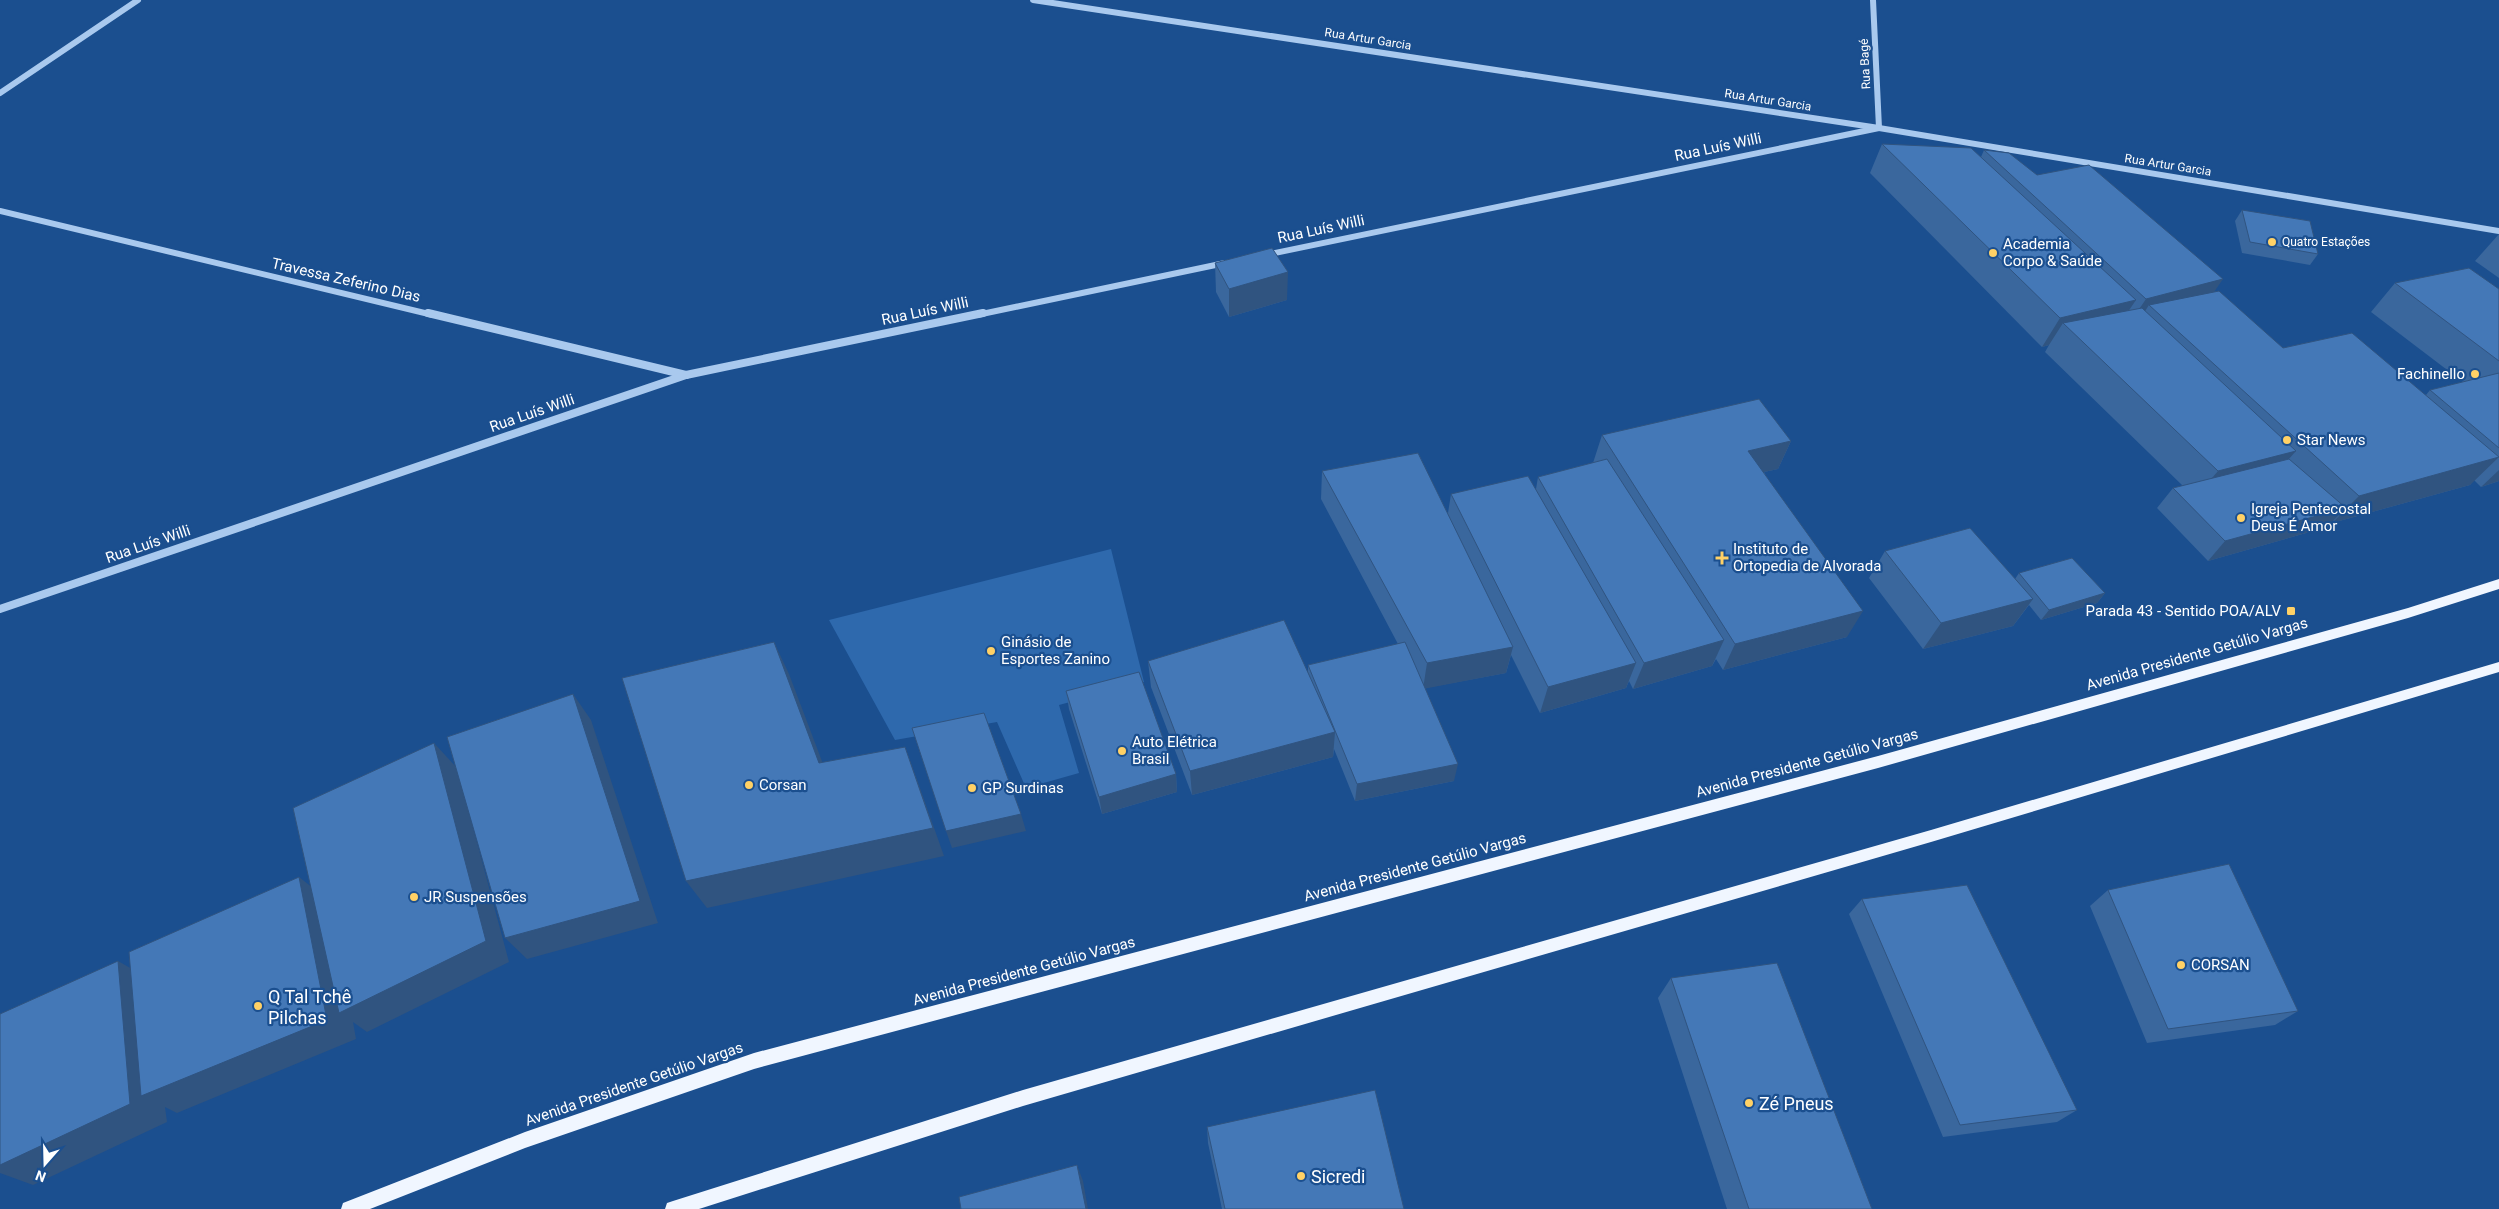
<svg xmlns="http://www.w3.org/2000/svg" width="2499" height="1209" viewBox="0 0 2499 1209" font-family="Roboto,sans-serif">
	<style>
		.green { fill: #2e69ad }
		.lines { fill: none; stroke-linecap: round; stroke-linejoin: round }
		.minor-far1 { stroke: #a9c9ee; stroke-width: 6 }
		.minor { stroke: #a9c9ee; stroke-width: 8 }
		.major { fill: #f0f6ff; fill-rule: evenodd }
		.wall { fill: #3a679d }
		.shaded-wall { fill: #305480 }
		.building { fill: #4478b7; stroke: #305480 }
		.poi-dot { fill: #ffd166; stroke: #1b4f8f; stroke-width: 2 }
		.labels { text-anchor: middle; dominant-baseline: central; stroke-width: 4.5; stroke-linejoin: round; paint-order: stroke }
		.far-street-label { font-size: 12px; fill: #fff; stroke: #1b4f8f }
		.far-poi-label { font-size: 12px; fill: #fff; stroke: #1b4f8f; text-anchor: start }
		.street-label { font-size: 15px; fill: #fff; stroke: #1b4f8f }
		.poi-label { font-size: 15px; fill: #fff; stroke: #1b4f8f; text-anchor: start }
		.near-poi-label { font-size: 18px; fill: #fff; stroke: #1b4f8f; text-anchor: start }
	</style>
	<rect width="100%" height="100%" fill="#1b4f8f"/>
	<path class="green" d="M 1111,549 L 1144,682 L 1059,705 L 1079,773 L 1026,788 L 997,722 L 895,740 L 829,620 Z"/>
	<g class="lines">
		<g class="minor-far1">
			<path d="M 1033,0 L 1879,128 L 2499,231"/>
			<path d="M 1873,0 L 1879,128"/>
			<path d="M 0,93 L 138,0"/>
			<path d="M 0,211 L 433,315"/>
			<path d="M 1265,255 L 1879,128"/>
			<path d="M 977,315 L 1225,263"/>
		</g>
		<g class="minor">
			<path d="M 428,313 L 686,375"/>
			<path d="M 0,609 L 686,375 L 983,313"/>
		</g>
		<g class="major">
			<path d="M 2499,579 L 2499,589 L 2408,618 L 1878,768 L 754,1069 L 525,1148 L 370,1209 L 341,1209 L 343,1203 L 525,1132 L 754,1053 L 1878,756 L 2408,608 Z"/>
			<path d="M 2499,662 L 2499,672 L 1931,842 L 1023,1106 L 699,1209 L 665,1209 L 667,1203 L 673,1201 L 1023,1090 L 1931,830 Z"/>
		</g>
	</g>
	<g class="wall">
		<path d="M 1882,144 L 1981,157 L 1984,150 L 2037,175 L 2214,292 L 2283,348 L 2426,395 L 2430,390 L 2463,382 L 2371,312 L 2395,283 L 2499,289 L 2499,481 L 2481,487 L 2474,480 L 2470,485 L 2332,523 L 2327,527 L 2208,561 L 2157,508 L 2173,488 L 2183,486 L 2045,352 L 2049,345 L 2042,347 L 1870,173 Z"/>
		<path d="M 2242,210 L 2318,254 L 2310,265 L 2242,253 L 2235,221 Z"/>
		<path d="M 2499,234 L 2499,278 L 2475,261 Z"/>
		<path d="M 1215,263 L 1287,300 L 1229,317 L 1216,292 Z"/>
		<path d="M 1602,435 L 1791,441 L 1778,469 L 1764,472 L 1847,637 L 1723,670 L 1716,659 L 1712,666 L 1633,689 L 1629,681 L 1626,688 L 1540,713 L 1511,655 L 1506,673 L 1425,688 L 1454,781 L 1355,801 L 1334,749 L 1333,757 L 1192,795 L 1151,687 L 1148,661 L 1308,672 L 1308,665 L 1398,644 L 1321,499 L 1322,471 L 1448,513 L 1451,494 L 1536,489 L 1538,477 L 1593,463 Z"/>
		<path d="M 1885,551 L 2015,579 L 2019,573 L 2105,593 L 2097,603 L 2041,620 L 2029,605 L 2013,626 L 1923,649 L 1869,578 Z"/>
		<path d="M 1066,691 L 1176,774 L 1177,792 L 1102,814 L 1069,709 Z"/>
		<path d="M 2108,890 L 2298,1011 L 2275,1025 L 2147,1043 L 2090,906 Z"/>
		<path d="M 1862,899 L 2077,1110 L 2057,1122 L 1943,1137 L 1849,914 Z"/>
		<path d="M 1671,978 L 1872,1209 L 1727,1209 L 1658,998 Z"/>
		<path d="M 1207,1127 L 1404,1209 L 1222,1209 L 1208,1143 Z"/>
	</g>
	<g class="shaded-wall">
		<path d="M 1288,272 L 1287,300 L 1229,317 L 1229,289 Z"/>
		<path d="M 2223,279 L 2203,308 L 2149,305 L 2136,325 L 2127,327 L 2146,299 Z"/>
		<path d="M 2136,300 L 2117,328 L 2063,323 L 2049,345 L 2042,347 L 2060,318 Z"/>
		<path d="M 1791,441 L 1778,469 L 1736,478 L 1748,451 Z"/>
		<path d="M 2296,451 L 2272,478 L 2195,498 L 2218,471 Z"/>
		<path d="M 2499,457 L 2470,485 L 2332,523 L 2359,496 Z"/>
		<path d="M 2499,470 L 2499,481 L 2481,487 Z"/>
		<path d="M 2346,508 L 2327,527 L 2208,561 L 2225,541 Z"/>
		<path d="M 2105,593 L 2097,603 L 2041,620 L 2049,610 Z"/>
		<path d="M 2033,599 L 2013,626 L 1923,649 L 1941,623 Z"/>
		<path d="M 1863,611 L 1847,637 L 1723,670 L 1735,644 Z"/>
		<path d="M 1724,640 L 1712,666 L 1633,689 L 1644,663 Z"/>
		<path d="M 774,642 L 789,674 L 834,793 L 819,763 Z"/>
		<path d="M 1513,647 L 1506,673 L 1423,689 L 1427,663 Z"/>
		<path d="M 1636,663 L 1626,688 L 1540,713 L 1548,687 Z"/>
		<path d="M 573,694 L 591,720 L 658,923 L 527,959 L 505,938 Z"/>
		<path d="M 1335,732 L 1333,757 L 1192,795 L 1190,771 Z"/>
		<path d="M 434,743 L 457,768 L 509,962 L 367,1032 L 353,1022 L 356,1039 L 177,1113 L 165,1107 L 167,1122 L 33,1185 L 0,1173 L 0,1165 L 118,961 L 153,981 L 299,877 L 327,899 Z"/>
		<path d="M 905,747 L 916,777 L 944,856 L 707,908 L 686,881 Z"/>
		<path d="M 1458,764 L 1454,781 L 1355,801 L 1357,784 Z"/>
		<path d="M 1176,774 L 1177,792 L 1102,814 L 1099,797 Z"/>
		<path d="M 1021,814 L 1026,831 L 952,848 L 946,831 Z"/>
		<path d="M 1077,1165 L 1083,1181 L 1088,1209 L 1086,1209 Z"/>
	</g>
	<g class="building">
		<path d="M 1882,144 L 1971,148 L 2136,300 L 2060,318 Z"/>
		<path d="M 1984,150 L 2009,153 L 2037,175 L 2089,165 L 2223,279 L 2146,299 Z"/>
		<path d="M 2242,210 L 2310,221 L 2318,254 L 2250,242 Z"/>
		<path d="M 1272,248 L 1288,272 L 1229,289 L 1215,263 Z"/>
		<path d="M 2469,268 L 2499,289 L 2499,361 L 2395,283 Z"/>
		<path d="M 2219,291 L 2283,348 L 2352,333 L 2499,457 L 2359,496 L 2149,305 Z"/>
		<path d="M 2142,308 L 2296,451 L 2218,471 L 2063,323 Z"/>
		<path d="M 2499,373 L 2499,448 L 2430,390 Z"/>
		<path d="M 1759,399 L 1791,441 L 1748,451 L 1863,611 L 1735,644 L 1602,435 Z"/>
		<path d="M 1418,453 L 1513,647 L 1427,663 L 1322,471 Z"/>
		<path d="M 1607,459 L 1724,640 L 1644,663 L 1538,477 Z"/>
		<path d="M 2289,459 L 2346,508 L 2225,541 L 2173,488 Z"/>
		<path d="M 1528,476 L 1636,663 L 1548,687 L 1451,494 Z"/>
		<path d="M 1970,528 L 2033,599 L 1941,623 L 1885,551 Z"/>
		<path d="M 2072,558 L 2105,593 L 2049,610 L 2019,573 Z"/>
		<path d="M 1284,620 L 1335,732 L 1190,771 L 1148,661 Z"/>
		<path d="M 774,642 L 819,763 L 905,747 L 933,828 L 686,881 L 622,678 Z"/>
		<path d="M 1405,642 L 1458,764 L 1357,784 L 1308,665 Z"/>
		<path d="M 1139,672 L 1176,774 L 1099,797 L 1066,691 Z"/>
		<path d="M 573,694 L 640,901 L 505,938 L 447,737 Z"/>
		<path d="M 984,713 L 1021,814 L 946,831 L 912,728 Z"/>
		<path d="M 434,743 L 486,941 L 339,1013 L 293,808 Z"/>
		<path d="M 2229,864 L 2298,1011 L 2168,1029 L 2108,890 Z"/>
		<path d="M 299,877 L 327,1020 L 141,1096 L 129,952 Z"/>
		<path d="M 1967,885 L 2077,1110 L 1960,1125 L 1862,899 Z"/>
		<path d="M 118,961 L 130,1104 L 0,1165 L 0,1014 Z"/>
		<path d="M 1777,963 L 1872,1209 L 1749,1209 L 1671,978 Z"/>
		<path d="M 1375,1090 L 1404,1209 L 1225,1209 L 1207,1127 Z"/>
		<path d="M 1077,1165 L 1086,1209 L 961,1209 L 959,1197 Z"/>
	</g>
	<g class="poi-dot">
		<circle cx="2272" cy="242" r="5"/>
		<circle cx="1993" cy="253" r="5"/>
		<circle cx="2475" cy="374" r="5"/>
		<circle cx="2287" cy="440" r="5"/>
		<circle cx="2241" cy="518" r="5"/>
		<path d="M1719.5 550.5h5v5h5v5h-5v5h-5v-5h-5v-5h5z"/>
		<rect x="2286" y="606" width="10" height="10" rx="2.5"/>
		<circle cx="991" cy="651" r="5"/>
		<circle cx="1122" cy="751" r="5"/>
		<circle cx="749" cy="785" r="5"/>
		<circle cx="972" cy="788" r="5"/>
		<circle cx="414" cy="897" r="5"/>
		<circle cx="2181" cy="965" r="5"/>
		<circle cx="258" cy="1006" r="5"/>
		<circle cx="1749" cy="1103" r="5"/>
		<circle cx="1301" cy="1176" r="5"/>
	</g>
	<g class="labels">
		<g class="far-street-label">
			<text transform="translate(1368 39) rotate(9)">Rua Artur Garcia</text>
			<text transform="translate(1865 64) rotate(-93)">Rua Bagé</text>
			<text transform="translate(1768 100) rotate(9)">Rua Artur Garcia</text>
			<text transform="translate(2168 165) rotate(9)">Rua Artur Garcia</text>
		</g>
		<g class="far-poi-label">
			<text x="2282" y="242">Quatro Estações</text>
		</g>
		<g class="street-label">
			<text transform="translate(1718 147) rotate(-12)">Rua Luís Willi</text>
			<text transform="translate(1321 229) rotate(-12)">Rua Luís Willi</text>
			<text transform="translate(346 280) rotate(13)">Travessa Zeferino Dias</text>
			<text transform="translate(925 311) rotate(-12)">Rua Luís Willi</text>
			<text transform="translate(532 413) rotate(-19)">Rua Luís Willi</text>
			<text transform="translate(148 544) rotate(-19)">Rua Luís Willi</text>
			<text transform="translate(2197 654) rotate(-16)">Avenida Presidente Getúlio Vargas</text>
			<text transform="translate(1807 763) rotate(-15)">Avenida Presidente Getúlio Vargas</text>
			<text transform="translate(1415 867) rotate(-15)">Avenida Presidente Getúlio Vargas</text>
			<text transform="translate(1024 971) rotate(-15)">Avenida Presidente Getúlio Vargas</text>
			<text transform="translate(634 1084) rotate(-19)">Avenida Presidente Getúlio Vargas</text>
		</g>
		<g class="poi-label">
			<text x="2003" y="244">Academia<tspan x="2003" dy="17">Corpo &amp; Saúde</tspan></text>
			<text x="2465" y="374" text-anchor="end">Fachinello</text>
			<text x="2297" y="440">Star News</text>
			<text x="2251" y="509">Igreja Pentecostal<tspan x="2251" dy="17">Deus É Amor</tspan></text>
			<text x="1733" y="549">Instituto de<tspan x="1733" dy="17">Ortopedia de Alvorada</tspan></text>
			<text x="2281" y="611" text-anchor="end">Parada 43 - Sentido POA/ALV</text>
			<text x="1001" y="642">Ginásio de<tspan x="1001" dy="17">Esportes Zanino</tspan></text>
			<text x="1132" y="742">Auto Elétrica<tspan x="1132" dy="17">Brasil</tspan></text>
			<text x="759" y="785">Corsan</text>
			<text x="982" y="788">GP Surdinas</text>
			<text x="424" y="897">JR Suspensões</text>
			<text x="2191" y="965">CORSAN</text>
		</g>
		<g class="near-poi-label">
			<text x="268" y="996">Q Tal Tchê<tspan x="268" dy="21">Pilchas</tspan></text>
			<text x="1759" y="1103">Zé Pneus</text>
			<text x="1311" y="1176">Sicredi</text>
		</g>
	</g>
	<g transform="translate(45 1164) rotate(200)" stroke="#1b4f8f" stroke-width="4" paint-order="stroke">
	<path d="M0-4L9 19L0 12L-9 19Z" fill="#ffffff"/>
	<text y="-8" font-size="14" font-weight="bold" text-anchor="middle" fill="#ffffff">N</text>
	</g>
</svg>
